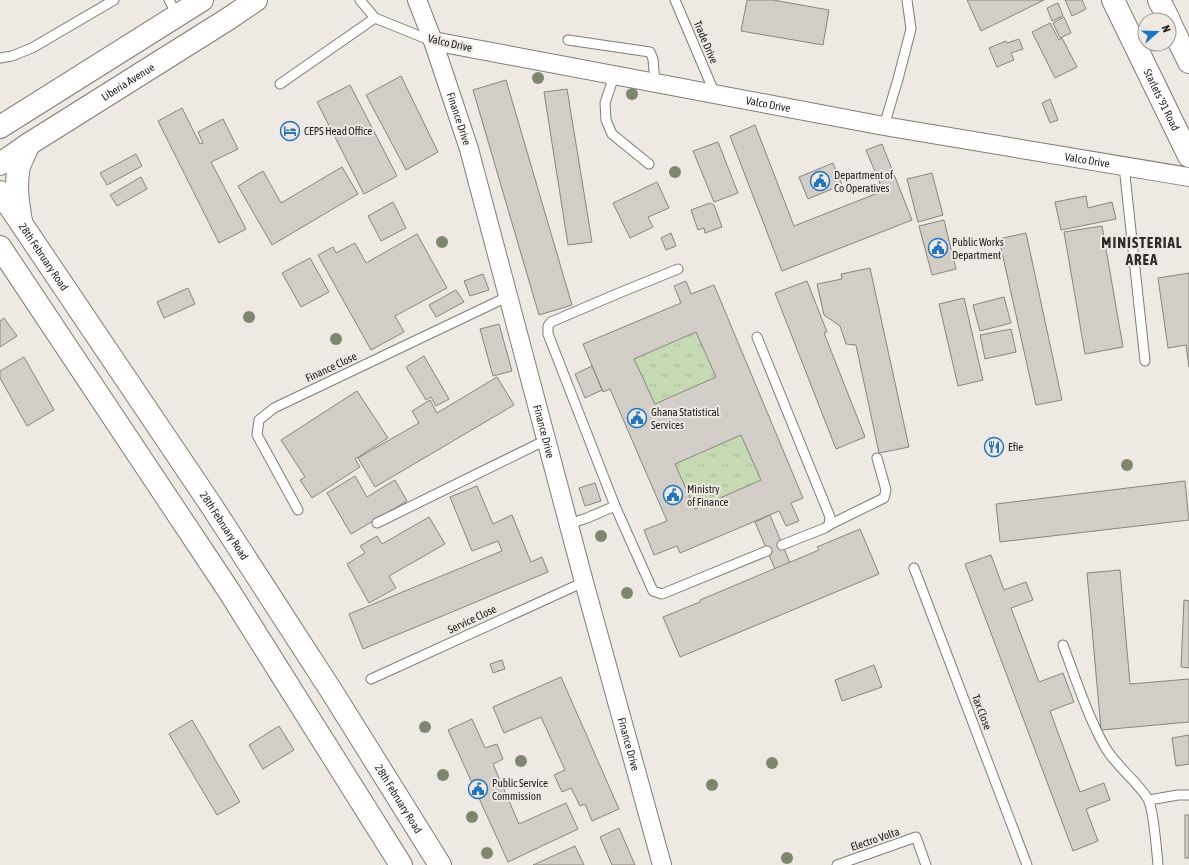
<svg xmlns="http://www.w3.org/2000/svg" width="1189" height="865" viewBox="0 0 1189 865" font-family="'Asap Condensed',sans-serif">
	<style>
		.grass { fill: url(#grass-tufts) }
		.building { fill: #d2cdc6; stroke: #89857e; fill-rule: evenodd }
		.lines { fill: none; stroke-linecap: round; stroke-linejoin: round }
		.service-casing { stroke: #807c75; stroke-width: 11 }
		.minor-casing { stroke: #807c75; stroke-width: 20 }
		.secondary-casing { stroke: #807c75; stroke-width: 24 }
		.primary-casing { stroke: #807c75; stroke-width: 24 }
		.service { stroke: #fff; stroke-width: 9 }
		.minor { stroke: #fff; stroke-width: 18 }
		.secondary { stroke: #fff; stroke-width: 22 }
		.primary { stroke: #fff; stroke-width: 22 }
		.tree { fill: #7e876d }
		.labels { text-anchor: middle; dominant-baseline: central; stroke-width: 4; stroke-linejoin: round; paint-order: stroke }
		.street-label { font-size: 11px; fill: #22211e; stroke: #eee9e2 }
		.poi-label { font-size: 11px; fill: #22211e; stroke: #eee9e2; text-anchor: start }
		.district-label { font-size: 15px; font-weight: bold; letter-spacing: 1px; fill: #2e2a25; stroke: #eee9e2 }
	</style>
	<defs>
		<pattern id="grass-tufts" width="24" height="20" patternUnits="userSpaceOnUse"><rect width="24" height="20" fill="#c5dab3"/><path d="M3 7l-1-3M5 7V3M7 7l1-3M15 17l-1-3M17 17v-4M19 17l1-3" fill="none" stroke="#a9bb9a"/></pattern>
	</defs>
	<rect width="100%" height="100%" fill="#eee9e2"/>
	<g class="grass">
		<path d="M 696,332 L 716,377 L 655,404 L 634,359 Z"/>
		<path d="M 741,435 L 761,480 L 695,509 L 675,464 Z"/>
	</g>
	<g class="building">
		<path d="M 747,0 L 773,0 L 829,10 L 823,45 L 741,31 Z"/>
		<path d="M 967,0 L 1044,0 L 981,31 Z"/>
		<path d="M 1065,0 L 1082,0 L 1086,9 L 1072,16 Z"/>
		<path d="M 1058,3 L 1063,16 L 1052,21 L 1047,8 Z"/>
		<path d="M 1064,17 L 1071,33 L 1060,38 L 1053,23 Z"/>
		<path d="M 1050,23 L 1059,40 L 1062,38 L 1077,67 L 1055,78 L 1032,32 Z"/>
		<path d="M 1019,39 L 1023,49 L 1011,53 L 1014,60 L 997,67 L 989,48 L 1006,41 L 1007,43 Z"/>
		<path d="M 401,76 L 438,152 L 406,170 L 366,95 Z"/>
		<path d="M 506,80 L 572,305 L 539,315 L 473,90 Z"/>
		<path d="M 350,85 L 397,176 L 364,194 L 317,102 Z"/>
		<path d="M 567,89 L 592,242 L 568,245 L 544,92 Z"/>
		<path d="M 1050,99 L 1058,120 L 1050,123 L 1042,103 Z"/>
		<path d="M 182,108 L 200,144 L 203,143 L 198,132 L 223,119 L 238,149 L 211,162 L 246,229 L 219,243 L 158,121 Z"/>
		<path d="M 755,125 L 794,226 L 883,191 L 866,150 L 882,144 L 912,220 L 782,271 L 730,136 Z"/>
		<path d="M 718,142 L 738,193 L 714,202 L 693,151 Z"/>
		<path d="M 136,154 L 142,166 L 107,185 L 100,173 Z"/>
		<path d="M 833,163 L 842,185 L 808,199 L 799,177 Z"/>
		<path d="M 342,167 L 358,194 L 272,245 L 238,186 L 263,171 L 281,203 Z"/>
		<path d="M 932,173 L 943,215 L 918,222 L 907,179 Z"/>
		<path d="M 141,177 L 147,189 L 117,206 L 110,195 Z"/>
		<path d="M 657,182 L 669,208 L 648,217 L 653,227 L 630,238 L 613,203 Z"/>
		<path d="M 1086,196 L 1088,208 L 1112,202 L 1116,219 L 1061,230 L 1055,202 Z"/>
		<path d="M 393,202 L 406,228 L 381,241 L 368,216 Z"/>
		<path d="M 710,203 L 714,205 L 722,227 L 705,233 L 704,228 L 698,230 L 691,210 Z"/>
		<path d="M 944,220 L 956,269 L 932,275 L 919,226 Z"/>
		<path d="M 1102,226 L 1123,347 L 1085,354 L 1064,232 Z"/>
		<path d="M 671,233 L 676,246 L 666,250 L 661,238 Z"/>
		<path d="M 1026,233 L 1062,400 L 1036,405 L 999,239 Z"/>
		<path d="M 417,234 L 447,288 L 395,316 L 404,332 L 371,350 L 318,255 L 333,247 L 336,253 L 355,243 L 366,263 Z"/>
		<path d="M 310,258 L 329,292 L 301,307 L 282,273 Z"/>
		<path d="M 870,268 L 909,447 L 879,453 L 856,345 L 846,344 L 840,326 L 824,315 L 817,284 L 842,279 L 841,274 Z"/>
		<path d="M 1189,273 L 1189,367 L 1186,345 L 1168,348 L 1158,278 Z"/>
		<path d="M 483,274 L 489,290 L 470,296 L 464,281 Z"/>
		<path d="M 686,281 L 691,294 L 714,285 L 803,498 L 791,503 L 799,521 L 786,526 L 779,511 L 680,553 L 677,546 L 654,555 L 644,530 L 667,521 L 610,389 L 603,392 L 583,344 L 681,303 L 674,286 ZM 696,332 L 716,377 L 655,404 L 634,359 ZM 741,435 L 761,480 L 695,509 L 675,464 Z"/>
		<path d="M 807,281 L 827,332 L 824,333 L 865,437 L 836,449 L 775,293 Z"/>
		<path d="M 188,288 L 195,304 L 164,318 L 157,302 Z"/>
		<path d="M 456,290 L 464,302 L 436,317 L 429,305 Z"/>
		<path d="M 1004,297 L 1011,323 L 980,331 L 973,305 Z"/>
		<path d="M 964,298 L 983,380 L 958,386 L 939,304 Z"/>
		<path d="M 4,318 L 17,336 L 0,347 L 0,321 Z"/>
		<path d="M 499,324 L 512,371 L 493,376 L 480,329 Z"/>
		<path d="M 1011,329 L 1016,352 L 985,359 L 980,335 Z"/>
		<path d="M 424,356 L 449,399 L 436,406 L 431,397 L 426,400 L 406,367 Z"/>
		<path d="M 24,357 L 54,410 L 27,426 L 0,378 L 0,371 Z"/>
		<path d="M 592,366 L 602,390 L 585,398 L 575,374 Z"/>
		<path d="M 497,377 L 514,405 L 375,487 L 358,458 L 419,423 L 412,411 L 430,400 L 437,413 Z"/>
		<path d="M 357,391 L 388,438 L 355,459 L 360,467 L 312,498 L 300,480 L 305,477 L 281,440 Z"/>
		<path d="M 355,476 L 367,497 L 395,480 L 407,501 L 351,534 L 327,493 Z"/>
		<path d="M 1185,481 L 1189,520 L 1000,542 L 996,504 Z"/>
		<path d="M 595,483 L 601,501 L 585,506 L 579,488 Z"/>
		<path d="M 477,486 L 493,524 L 512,515 L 531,562 L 542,557 L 548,572 L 363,649 L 349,614 L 502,551 L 498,541 L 472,551 L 450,497 Z"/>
		<path d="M 770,515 L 790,563 L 775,569 L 755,522 Z"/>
		<path d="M 429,517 L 445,544 L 389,576 L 396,588 L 369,603 L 347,564 L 365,553 L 360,546 L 377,536 L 382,544 Z"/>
		<path d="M 860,529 L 879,574 L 680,657 L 663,617 L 700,602 L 700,600 L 819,550 L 817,547 Z"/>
		<path d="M 991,555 L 1004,590 L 1026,582 L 1033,600 L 1011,608 L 1039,682 L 1063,673 L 1074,702 L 1050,711 L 1080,792 L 1104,783 L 1110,800 L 1086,809 L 1098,841 L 1073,851 L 965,564 Z"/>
		<path d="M 1120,570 L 1130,684 L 1189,679 L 1189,722 L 1101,730 L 1087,573 Z"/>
		<path d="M 1184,600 L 1189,601 L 1189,668 L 1181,667 Z"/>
		<path d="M 502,660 L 505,669 L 493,673 L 490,664 Z"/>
		<path d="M 874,665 L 882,687 L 842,701 L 835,680 Z"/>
		<path d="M 561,677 L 619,809 L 592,821 L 585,804 L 580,806 L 571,788 L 562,792 L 554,775 L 565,770 L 541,717 L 504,733 L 493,707 Z"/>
		<path d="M 472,719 L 485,748 L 497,744 L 503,759 L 493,764 L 519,824 L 566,803 L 578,829 L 508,862 L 448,730 Z"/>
		<path d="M 192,720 L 240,802 L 217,815 L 169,734 Z"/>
		<path d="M 279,726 L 294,750 L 263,769 L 249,745 Z"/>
		<path d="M 1189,735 L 1189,764 L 1176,766 L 1172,738 Z"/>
		<rect x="1185" y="815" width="4" height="43"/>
		<path d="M 619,828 L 635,865 L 612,865 L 600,837 Z"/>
		<path d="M 575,846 L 584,865 L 533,865 Z"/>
	</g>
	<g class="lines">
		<defs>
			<g id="service">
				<path d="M 169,0 L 177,15"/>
				<path d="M 360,0 L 375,18 L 432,41"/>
				<path d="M 675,0 L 715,94"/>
				<path d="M 568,40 L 650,52 L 653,59 L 655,83"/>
				<path d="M 0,58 L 12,56 L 32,48 L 114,0"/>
				<path d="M 614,76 L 605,103 L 606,120 L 612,134 L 649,164"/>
				<path d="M 280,84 L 375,18"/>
				<path d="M 884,126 L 898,79 L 911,29 L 907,0"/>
				<path d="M 1124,166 L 1145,361"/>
				<path d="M 757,337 L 830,517 L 829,525 L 825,528 L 782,545"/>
				<path d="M 615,506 L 653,591 L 662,594 L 767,551"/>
				<path d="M 298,510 L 257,435 L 259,420 L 274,408 L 507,297"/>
				<path d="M 377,523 L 546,440"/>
				<path d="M 569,524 L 587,518 L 615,506 L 548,334 L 548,326 L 551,322 L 619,293 L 678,269"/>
				<path d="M 829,525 L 884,498 L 886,490 L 877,458"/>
				<path d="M 914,568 L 1027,865"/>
				<path d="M 1063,645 C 1075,677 1088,717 1105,747 C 1116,766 1136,780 1148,799 C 1153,808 1157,853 1158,865"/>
				<path d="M 371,679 L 584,582"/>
				<path d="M 1149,800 L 1178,795 L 1189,795"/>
				<path d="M 837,865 L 916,837 L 926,865"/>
			</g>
			<g id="minor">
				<path id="s1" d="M 417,0 L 433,41 L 469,149 L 584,582 L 662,865"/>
				<path id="s2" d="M 433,41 L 884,126 L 1189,177"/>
			</g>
			<g id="secondary">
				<path id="s3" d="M 1113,0 L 1189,156"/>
				<path d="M 1159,0 L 1169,20"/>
				<path d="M 1169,21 L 1189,62"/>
			</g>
			<g id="primary">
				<path d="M 0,127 L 202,0"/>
				<path id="s4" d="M 0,164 L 29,144 L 228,19 L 256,0"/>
				<path id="s5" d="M 0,192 L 211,505 L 334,695 L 440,865"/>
				<path d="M 21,221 C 18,204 15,185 19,167 C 21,160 26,151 29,144"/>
				<path d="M 0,247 L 229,591 L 401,865"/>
			</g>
		</defs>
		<use href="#service" class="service-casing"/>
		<use href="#minor" class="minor-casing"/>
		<use href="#secondary" class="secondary-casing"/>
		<use href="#primary" class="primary-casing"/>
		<use href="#service" class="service"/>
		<use href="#minor" class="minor"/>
		<use href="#secondary" class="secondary"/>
		<use href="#primary" class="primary"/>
	</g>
	<g class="tree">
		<circle cx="538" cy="78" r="6"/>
		<circle cx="632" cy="94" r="6"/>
		<circle cx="675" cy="172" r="6"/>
		<circle cx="442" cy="242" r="6"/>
		<circle cx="249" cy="317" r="6"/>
		<circle cx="336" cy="339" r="6"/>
		<circle cx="1127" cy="465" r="6"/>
		<circle cx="601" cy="536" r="6"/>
		<circle cx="627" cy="593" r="6"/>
		<circle cx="425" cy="727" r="6"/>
		<circle cx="521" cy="761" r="6"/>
		<circle cx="772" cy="763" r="6"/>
		<circle cx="443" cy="775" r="6"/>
		<circle cx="712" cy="785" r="6"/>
		<circle cx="472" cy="817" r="6"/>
		<circle cx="487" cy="853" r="6"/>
		<circle cx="787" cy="858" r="6"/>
	</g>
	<defs>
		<symbol id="hotel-ring" viewBox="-11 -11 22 22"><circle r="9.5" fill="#eee9e2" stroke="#1f75c3" stroke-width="1.5"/><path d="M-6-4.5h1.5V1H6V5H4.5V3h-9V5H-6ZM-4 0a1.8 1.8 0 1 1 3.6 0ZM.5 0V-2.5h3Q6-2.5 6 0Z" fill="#1f75c3"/></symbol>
		<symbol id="civic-ring" viewBox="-11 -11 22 22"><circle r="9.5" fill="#eee9e2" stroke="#1f75c3" stroke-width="1.5"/><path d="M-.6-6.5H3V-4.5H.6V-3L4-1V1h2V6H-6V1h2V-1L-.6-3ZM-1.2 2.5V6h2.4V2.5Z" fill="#1f75c3"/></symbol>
		<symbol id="restaurant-ring" viewBox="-11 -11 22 22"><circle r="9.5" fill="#eee9e2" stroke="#1f75c3" stroke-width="1.5"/><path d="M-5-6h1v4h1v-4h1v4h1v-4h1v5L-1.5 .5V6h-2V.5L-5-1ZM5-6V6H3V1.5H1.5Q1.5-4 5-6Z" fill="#1f75c3"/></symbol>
	</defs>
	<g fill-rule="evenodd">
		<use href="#hotel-ring" x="279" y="120" width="22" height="22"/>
		<use href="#civic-ring" x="809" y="170" width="22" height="22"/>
		<use href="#civic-ring" x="927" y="237" width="22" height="22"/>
		<use href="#civic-ring" x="626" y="407" width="22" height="22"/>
		<use href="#restaurant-ring" x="983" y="436" width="22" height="22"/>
		<use href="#civic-ring" x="662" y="484" width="22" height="22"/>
		<use href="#civic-ring" x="467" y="778" width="22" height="22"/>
	</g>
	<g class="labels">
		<g class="street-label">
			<text transform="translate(706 42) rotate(67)">Trade Drive</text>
			<text transform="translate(450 43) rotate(13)">Valco Drive</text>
			<text stroke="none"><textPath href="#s4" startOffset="152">Liberia Avenue</textPath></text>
			<text stroke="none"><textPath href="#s3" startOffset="111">Starlets '91 Road</textPath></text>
			<text stroke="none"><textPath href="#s2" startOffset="341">Valco Drive</textPath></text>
			<text stroke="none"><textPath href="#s1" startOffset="126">Finance Drive</textPath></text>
			<text stroke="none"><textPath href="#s2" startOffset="665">Valco Drive</textPath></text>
			<text stroke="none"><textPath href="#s5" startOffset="78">28th February Road</textPath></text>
			<text transform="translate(331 367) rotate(-25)">Finance Close</text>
			<text stroke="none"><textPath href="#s1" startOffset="450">Finance Drive</textPath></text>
			<text stroke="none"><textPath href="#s5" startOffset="402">28th February Road</textPath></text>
			<text transform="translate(472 619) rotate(-25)">Service Close</text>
			<text transform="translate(982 712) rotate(69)">Tax Close</text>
			<text stroke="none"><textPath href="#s1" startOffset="774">Finance Drive</textPath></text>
			<text stroke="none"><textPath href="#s5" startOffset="726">28th February Road</textPath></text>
			<text transform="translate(875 839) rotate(-19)">Electro Volta</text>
		</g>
		<g class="poi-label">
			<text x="304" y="131">CEPS Head Office</text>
			<text x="834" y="175">Department of<tspan x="834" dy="13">Co Operatives</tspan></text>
			<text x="952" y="242">Public Works<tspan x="952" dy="13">Department</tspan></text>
			<text x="651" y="412">Ghana Statistical<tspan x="651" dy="13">Services</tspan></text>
			<text x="1008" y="447">Efie</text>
			<text x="687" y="489">Ministry<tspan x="687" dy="13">of Finance</tspan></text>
			<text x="492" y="783">Public Service<tspan x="492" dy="13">Commission</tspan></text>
		</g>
		<g class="district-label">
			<text x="1142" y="242">MINISTERIAL<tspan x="1142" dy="17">AREA</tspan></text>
		</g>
	</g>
	<g transform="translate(1157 32) rotate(70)"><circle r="19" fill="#eee9e2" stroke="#9c9994"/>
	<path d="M0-3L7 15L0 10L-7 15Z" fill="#1f75c3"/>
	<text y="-6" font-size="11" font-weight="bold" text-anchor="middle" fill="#22211e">N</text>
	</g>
</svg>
